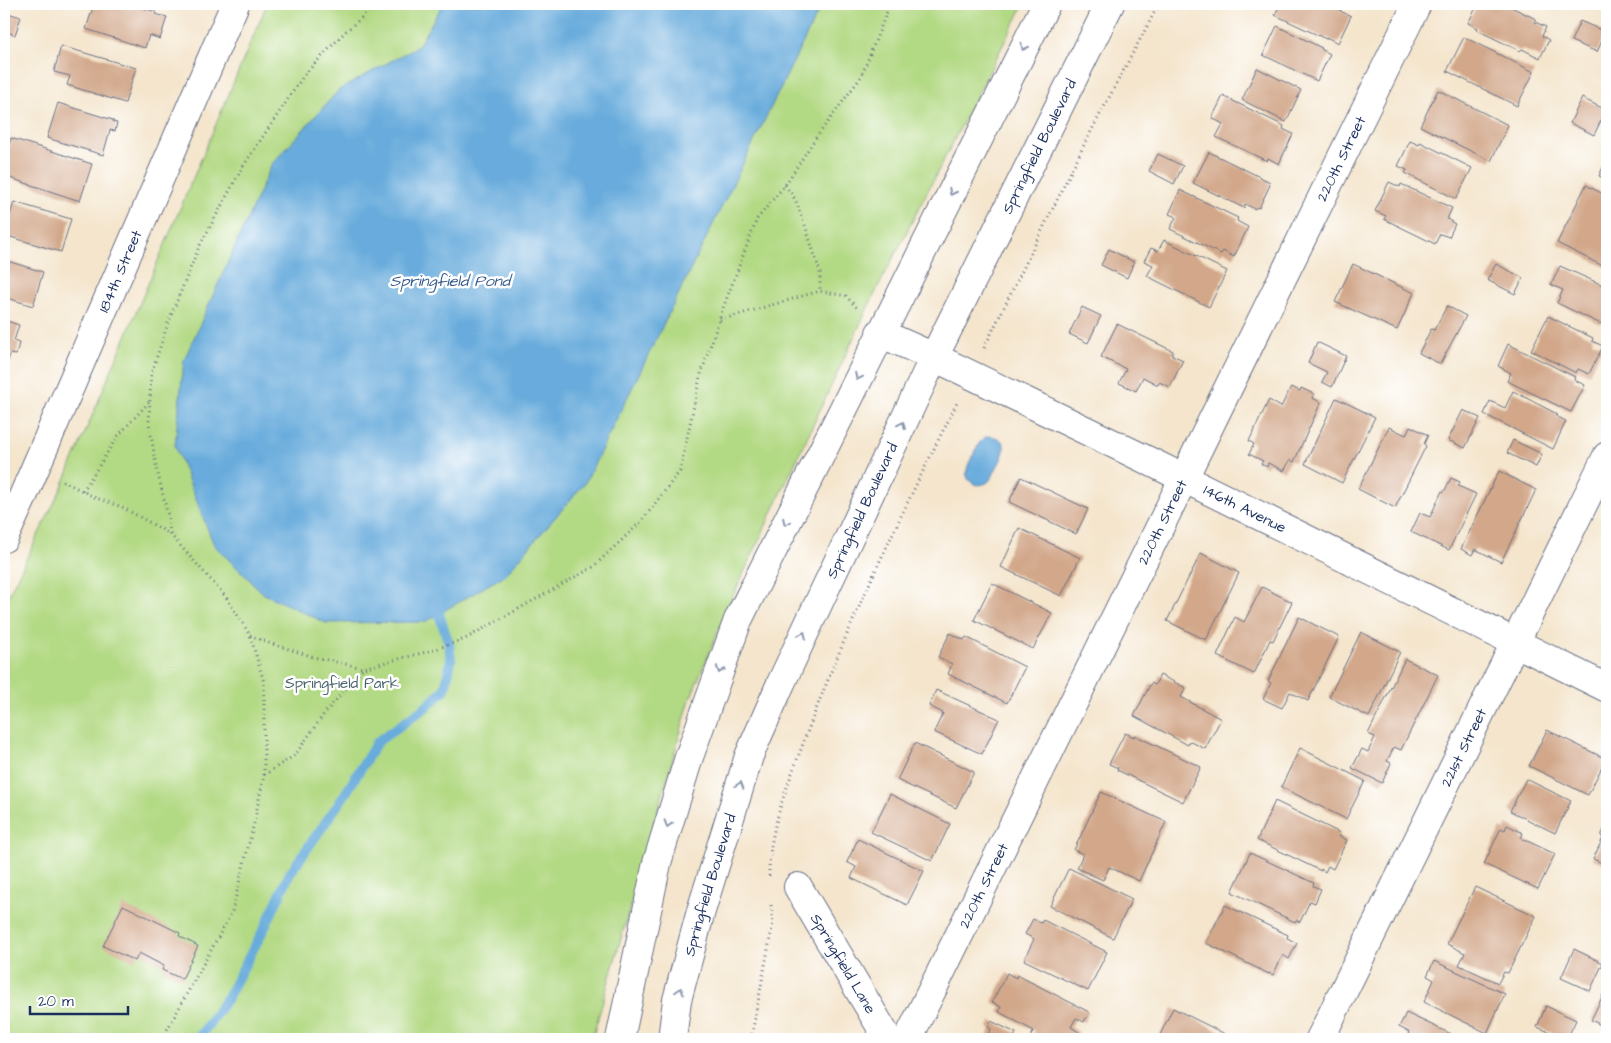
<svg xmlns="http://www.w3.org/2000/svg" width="1611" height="1043" viewBox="0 0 1611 1043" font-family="'Architects Daughter',sans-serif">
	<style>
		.green { fill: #b2d983; stroke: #668470 }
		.water { fill: #67abdc; stroke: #416d9d }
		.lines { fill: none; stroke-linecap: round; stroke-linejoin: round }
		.stream { stroke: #67abdc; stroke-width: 10 }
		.building { fill: #d2a78a }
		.street-casing { stroke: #676f84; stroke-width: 30 }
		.secondary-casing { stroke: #676f84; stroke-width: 30 }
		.path { stroke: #676f84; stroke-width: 3; stroke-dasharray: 1 4; stroke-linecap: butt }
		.street { stroke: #fff; stroke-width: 28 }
		.secondary { stroke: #fff; stroke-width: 28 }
		.oneway { stroke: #8d97ae }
		.labels { text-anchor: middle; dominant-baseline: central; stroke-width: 5; stroke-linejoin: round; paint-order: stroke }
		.street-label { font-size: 15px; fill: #1b2f5e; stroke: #fff }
		.park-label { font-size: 15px; fill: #486269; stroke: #fff }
		.water-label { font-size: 16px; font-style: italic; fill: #365a8a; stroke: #fff }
	</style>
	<rect width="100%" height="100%" fill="#fff"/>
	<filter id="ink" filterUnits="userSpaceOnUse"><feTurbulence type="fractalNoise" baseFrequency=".02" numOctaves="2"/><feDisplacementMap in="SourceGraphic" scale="10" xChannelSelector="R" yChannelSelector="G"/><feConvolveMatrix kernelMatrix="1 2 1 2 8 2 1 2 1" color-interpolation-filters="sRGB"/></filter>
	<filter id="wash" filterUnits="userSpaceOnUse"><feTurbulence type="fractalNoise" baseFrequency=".0096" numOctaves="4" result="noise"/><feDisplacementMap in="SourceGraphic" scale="20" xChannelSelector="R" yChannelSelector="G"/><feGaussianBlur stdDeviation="1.12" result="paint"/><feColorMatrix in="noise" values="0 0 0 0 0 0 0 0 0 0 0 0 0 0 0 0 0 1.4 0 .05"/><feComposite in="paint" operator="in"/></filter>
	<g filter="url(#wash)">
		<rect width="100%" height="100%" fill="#f4e5cc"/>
		<path class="green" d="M 267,4 L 1024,4 L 869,305 L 733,596 L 690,699 L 592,1039 L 4,1039 L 4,604 L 61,489 Z"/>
		<g class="water">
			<path d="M 443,4 L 822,4 L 585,483 L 505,575 L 425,622 L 326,623 L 264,594 L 214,545 L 175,446 L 184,360 L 272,164 L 339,90 L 418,46 Z"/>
			<path d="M 990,436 C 1013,439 1003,456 996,469 C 994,473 992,479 988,482 C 984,485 977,486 973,483 C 960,476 970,461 975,452 C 977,448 979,442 983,439 C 985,437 988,436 990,436 Z"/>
		</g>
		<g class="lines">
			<path class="stream" d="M 198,1039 L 227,998 L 265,927 L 290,873 L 344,796 L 377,742 L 426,707 L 445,689 L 451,660 L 449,644 L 439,614 L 442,603"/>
		</g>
		<g id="blocks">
			<g class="building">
				<path d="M 94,4 L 130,4 L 156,12 L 155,14 L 167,17 L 160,39 L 149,35 L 145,48 L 86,29 Z"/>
				<path d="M 1280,4 L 1334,4 L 1342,8 L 1340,11 L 1351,16 L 1338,43 L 1326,37 L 1326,39 L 1275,15 Z"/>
				<path d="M 1478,4 L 1505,4 L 1536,19 L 1535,22 L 1546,27 L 1542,36 L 1549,40 L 1540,58 L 1522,49 L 1520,51 L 1477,30 L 1478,28 L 1468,23 Z"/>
				<path d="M 4,12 L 21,17 L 15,35 L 4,31 Z"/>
				<path d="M 1580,21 L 1606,32 L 1597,52 L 1571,41 Z"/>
				<path d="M 1277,26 L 1322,48 L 1321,49 L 1330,54 L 1317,81 L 1263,55 Z"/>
				<path d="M 1464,37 L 1534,72 L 1517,106 L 1447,71 Z"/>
				<path d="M 61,46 L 136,68 L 125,103 L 67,85 L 70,76 L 54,72 Z"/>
				<path d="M 1257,68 L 1301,90 L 1286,122 L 1242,100 Z"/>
				<path d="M 1438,90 L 1508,125 L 1491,161 L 1420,126 Z"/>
				<path d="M 1223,96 L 1284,126 L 1283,129 L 1293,134 L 1279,164 L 1268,158 L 1267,161 L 1216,137 L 1223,124 L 1212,118 Z"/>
				<path d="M 1582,98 L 1606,110 L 1594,135 L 1570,123 Z"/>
				<path d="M 58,103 L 113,120 L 113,122 L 117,123 L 115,131 L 110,130 L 103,155 L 47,138 Z"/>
				<path d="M 11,138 L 92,164 L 80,201 L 4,176 L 4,162 Z"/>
				<path d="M 1410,141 L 1419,145 L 1420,142 L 1472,168 L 1456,199 L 1405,173 L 1407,170 L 1398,166 Z"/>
				<path d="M 1209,152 L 1270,182 L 1268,184 L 1270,185 L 1259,208 L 1256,207 L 1255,209 L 1245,204 L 1244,208 L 1193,183 Z"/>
				<path d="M 1158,154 L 1183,166 L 1174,184 L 1149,171 Z"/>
				<path d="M 1607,158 L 1607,180 L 1599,176 Z"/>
				<path d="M 1389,182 L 1400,187 L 1401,184 L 1452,208 L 1447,219 L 1455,224 L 1449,237 L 1440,234 L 1435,244 L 1384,219 L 1386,216 L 1375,211 Z"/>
				<path d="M 1586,185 L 1607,196 L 1607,268 L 1557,243 Z"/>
				<path d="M 1180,190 L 1238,218 L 1237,221 L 1248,227 L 1234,257 L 1223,251 L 1221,254 L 1170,229 L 1176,217 L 1169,214 Z"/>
				<path d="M 14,202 L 71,219 L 61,252 L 4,235 Z"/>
				<path d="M 1164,240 L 1227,271 L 1209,307 L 1147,276 L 1153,265 L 1144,261 L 1151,248 L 1158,251 Z"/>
				<path d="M 1109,249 L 1134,262 L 1127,278 L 1101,265 Z"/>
				<path d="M 4,260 L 43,272 L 33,306 L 4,297 Z"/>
				<path d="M 1353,264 L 1414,293 L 1397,330 L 1335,302 Z"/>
				<path d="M 1496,264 L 1523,278 L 1515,294 L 1487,280 Z"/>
				<path d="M 1560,266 L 1607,287 L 1607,318 L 1604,316 L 1601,324 L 1557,303 L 1563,290 L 1551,285 Z"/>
				<path d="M 1447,306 L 1466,316 L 1440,364 L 1419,353 L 1431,329 L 1434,330 Z"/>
				<path d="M 1082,307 L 1101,316 L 1088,343 L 1069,334 Z"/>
				<path d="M 1548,316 L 1593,338 L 1592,341 L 1603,346 L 1589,374 L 1578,369 L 1576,373 L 1531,350 Z"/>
				<path d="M 4,320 L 19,325 L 14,341 L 19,343 L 16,355 L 10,354 L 6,368 L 4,368 Z"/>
				<path d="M 1117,324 L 1173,351 L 1172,355 L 1183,360 L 1170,387 L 1159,382 L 1158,385 L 1143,377 L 1136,391 L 1119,383 L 1126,369 L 1101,357 Z"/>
				<path d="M 1317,342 L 1346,356 L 1332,387 L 1322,382 L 1327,372 L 1308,363 Z"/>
				<path d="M 1508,344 L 1575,377 L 1574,380 L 1585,385 L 1571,412 L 1507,381 L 1511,373 L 1498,366 Z"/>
				<path d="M 1291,387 L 1300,391 L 1301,388 L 1314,394 L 1312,398 L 1321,402 L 1294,462 L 1290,460 L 1284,471 L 1268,463 L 1267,467 L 1261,464 L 1263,461 L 1249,454 L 1254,444 L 1249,441 L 1269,400 L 1281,407 Z"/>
				<path d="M 1513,391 L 1557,414 L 1556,416 L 1566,421 L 1553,449 L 1484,414 L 1490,401 L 1505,408 Z"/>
				<path d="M 1336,398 L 1375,417 L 1342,483 L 1305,464 Z"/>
				<path d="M 1463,410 L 1480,418 L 1465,448 L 1448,440 Z"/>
				<path d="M 1410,426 L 1428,435 L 1424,444 L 1426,446 L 1395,508 L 1358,489 L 1389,427 L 1406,435 Z"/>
				<path d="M 1513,440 L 1542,454 L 1536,467 L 1507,453 Z"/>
				<path d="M 1499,471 L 1536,490 L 1501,562 L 1475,549 L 1472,555 L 1461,549 Z"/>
				<path d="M 1021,477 L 1088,509 L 1076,534 L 1009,502 Z"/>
				<path d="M 1451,478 L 1460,482 L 1458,486 L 1476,494 L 1449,550 L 1411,532 L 1420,513 L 1430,517 L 1442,491 L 1444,492 Z"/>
				<path d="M 1019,528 L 1080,558 L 1061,596 L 1001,567 Z"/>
				<path d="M 1201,553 L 1239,573 L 1206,640 L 1167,621 Z"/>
				<path d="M 992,583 L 1052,613 L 1033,649 L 974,620 Z"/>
				<path d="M 1262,587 L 1292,602 L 1273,641 L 1270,640 L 1254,674 L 1217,656 L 1235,617 L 1244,622 Z"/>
				<path d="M 1299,617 L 1339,637 L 1308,701 L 1290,692 L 1282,708 L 1263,699 L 1271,683 L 1268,681 Z"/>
				<path d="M 1361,632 L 1400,652 L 1369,717 L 1329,697 Z"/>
				<path d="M 950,633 L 964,640 L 966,637 L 1025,667 L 1007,703 L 948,674 L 952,664 L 938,657 Z"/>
				<path d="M 1405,659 L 1438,675 L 1401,750 L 1394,747 L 1387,761 L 1391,763 L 1382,783 L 1352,768 L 1362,749 L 1368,752 L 1375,737 L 1368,734 Z"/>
				<path d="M 1160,675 L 1186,688 L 1181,697 L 1221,719 L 1205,749 L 1190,741 L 1188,745 L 1134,716 L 1151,683 L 1155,685 Z"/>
				<path d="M 936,690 L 999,719 L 982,754 L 934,732 L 943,713 L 929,706 Z"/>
				<path d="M 1547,730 L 1606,759 L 1588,795 L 1529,766 Z"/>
				<path d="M 1125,733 L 1134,737 L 1134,735 L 1201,767 L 1183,802 L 1117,770 L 1118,768 L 1109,764 Z"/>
				<path d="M 915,743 L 974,772 L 956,808 L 897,780 Z"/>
				<path d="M 1300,748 L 1365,781 L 1346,819 L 1281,787 Z"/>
				<path d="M 1526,779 L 1571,801 L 1555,833 L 1510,811 Z"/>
				<path d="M 1101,792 L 1166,822 L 1139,881 L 1109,867 L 1103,880 L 1077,868 L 1083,854 L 1074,850 Z"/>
				<path d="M 890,794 L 950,824 L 932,861 L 871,832 Z"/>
				<path d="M 1275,801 L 1340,833 L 1339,836 L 1347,840 L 1333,869 L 1328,866 L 1325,872 L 1321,869 L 1321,871 L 1257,840 Z"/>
				<path d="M 1607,823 L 1607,865 L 1593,859 L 1603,838 L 1601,836 Z"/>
				<path d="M 1507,825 L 1523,833 L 1521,838 L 1555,854 L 1538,889 L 1484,864 L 1501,828 L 1505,830 Z"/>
				<path d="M 858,839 L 924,871 L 907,905 L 851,878 L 856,867 L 847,862 Z"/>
				<path d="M 1250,853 L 1314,883 L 1313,886 L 1321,889 L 1315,903 L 1310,901 L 1300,922 L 1296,920 L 1295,922 L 1232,892 Z"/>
				<path d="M 1069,868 L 1132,899 L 1113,938 L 1050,906 Z"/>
				<path d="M 1475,887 L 1536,916 L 1508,973 L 1504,972 L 1498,983 L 1459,965 L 1465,953 L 1447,944 Z"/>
				<path d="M 123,905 L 180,933 L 179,936 L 198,946 L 182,979 L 162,970 L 164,966 L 139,953 L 135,961 L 103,946 Z"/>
				<path d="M 1225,905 L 1288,935 L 1287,938 L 1297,943 L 1289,959 L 1283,955 L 1273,975 L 1269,973 L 1269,974 L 1206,943 Z"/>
				<path d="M 1033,919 L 1041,923 L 1043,920 L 1107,952 L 1088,991 L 1024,960 L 1034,939 L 1025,934 Z"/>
				<path d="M 1574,949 L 1603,963 L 1590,991 L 1561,978 Z"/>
				<path d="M 1434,961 L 1505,994 L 1487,1033 L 1424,1002 L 1434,980 L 1427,976 Z"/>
				<path d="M 1007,973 L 1016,978 L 1017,975 L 1089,1012 L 1084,1022 L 1076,1018 L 1071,1027 L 1079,1032 L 1075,1039 L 1029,1039 L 1034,1031 L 999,1012 L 1001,1007 L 992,1002 Z"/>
				<path d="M 1607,987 L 1607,1028 L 1591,1020 Z"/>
				<path d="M 1546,1006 L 1576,1020 L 1567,1039 L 1537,1027 Z"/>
				<path d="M 1173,1008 L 1235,1039 L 1158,1039 Z"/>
				<path d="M 1406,1013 L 1462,1039 L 1406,1039 L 1409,1032 L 1399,1027 Z"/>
				<path d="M 991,1021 L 1016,1033 L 1013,1039 L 986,1039 L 991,1029 L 988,1027 Z"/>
			</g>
		</g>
	</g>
	<g filter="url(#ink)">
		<use href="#blocks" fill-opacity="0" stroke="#676f84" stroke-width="1"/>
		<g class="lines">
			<defs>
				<g id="street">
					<path id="s1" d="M 880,333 L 934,357 L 1153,463 L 1607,688"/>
					<path id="s2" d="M 4,538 L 21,501 L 235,4"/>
					<path id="s3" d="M 798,887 L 888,1039"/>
					<path id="s4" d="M 908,1039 L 1417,4"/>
					<path id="s5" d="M 1320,1039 L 1607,456"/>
				</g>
				<g id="secondary">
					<path d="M 620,1039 L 657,863 L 689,757 L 738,620 L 1046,4"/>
					<path id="s6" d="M 672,1039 L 677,1000 L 701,911 L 749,756 L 781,683 L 934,357 L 1110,4"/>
				</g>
			</defs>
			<use href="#street" class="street-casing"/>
			<use href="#secondary" class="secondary-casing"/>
			<g class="path">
				<path d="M 785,185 L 795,199 L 805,225 L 820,272 L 820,291"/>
				<path d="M 720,320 L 820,291 L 846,296 L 858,309"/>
				<path d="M 984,348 L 1088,137 L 1159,4"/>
				<path d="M 63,481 L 96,498 L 122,507 L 170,534 L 226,597 L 250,635 L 264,682 L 264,775 L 254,823 L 232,912 L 162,1039"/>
				<path d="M 83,491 L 117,437 L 150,401"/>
				<path d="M 170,534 L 168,516 L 157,470 L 149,423 L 151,374 L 168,323 L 199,247 L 242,168 L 304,75 L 346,31 L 378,4"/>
				<path d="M 250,635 L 269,643 L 314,657 L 363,668 L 430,651 L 465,639 L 593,567 L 641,522 L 680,471 L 700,377 L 723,308 L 757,219 L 785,185 L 815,139 L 861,77 L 890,4"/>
				<path d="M 264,775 L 295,755 L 324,714 L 363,668"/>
				<path d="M 769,876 C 768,828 791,777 807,733 C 850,619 903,510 958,401"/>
				<path d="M 751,1039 L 773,923 L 771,905"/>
			</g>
			<use href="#street" class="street"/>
			<use href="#secondary" class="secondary"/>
		</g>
		<defs><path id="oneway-chevron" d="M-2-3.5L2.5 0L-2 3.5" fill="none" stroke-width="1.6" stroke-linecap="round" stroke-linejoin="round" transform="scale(1.25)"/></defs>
		<g class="oneway">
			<use href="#oneway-chevron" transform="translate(1024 47) rotate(117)"/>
			<use href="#oneway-chevron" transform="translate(952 192) rotate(117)"/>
			<use href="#oneway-chevron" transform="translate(858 377) rotate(116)"/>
			<use href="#oneway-chevron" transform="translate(902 425) rotate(-65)"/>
			<use href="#oneway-chevron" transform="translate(786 522) rotate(116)"/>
			<use href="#oneway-chevron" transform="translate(803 635) rotate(-65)"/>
			<use href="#oneway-chevron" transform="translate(720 670) rotate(110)"/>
			<use href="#oneway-chevron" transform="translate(740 785) rotate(-72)"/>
			<use href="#oneway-chevron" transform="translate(668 824) rotate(107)"/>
			<use href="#oneway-chevron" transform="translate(680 991) rotate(-75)"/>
		</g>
	</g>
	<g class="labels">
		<g class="street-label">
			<text stroke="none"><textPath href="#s6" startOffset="969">Springfield Boulevard</textPath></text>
			<text stroke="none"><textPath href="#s4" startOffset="981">220th Street</textPath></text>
			<text stroke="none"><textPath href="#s2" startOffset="291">184th Street</textPath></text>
			<text stroke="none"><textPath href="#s1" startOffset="405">146th Avenue</textPath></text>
			<text stroke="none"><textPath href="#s6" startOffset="564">Springfield Boulevard</textPath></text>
			<text stroke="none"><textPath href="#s4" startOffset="576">220th Street</textPath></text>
			<text stroke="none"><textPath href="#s5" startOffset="325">221st Street</textPath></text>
			<text stroke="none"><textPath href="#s6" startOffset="159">Springfield Boulevard</textPath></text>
			<text stroke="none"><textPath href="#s4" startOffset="171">220th Street</textPath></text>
			<text stroke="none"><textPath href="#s3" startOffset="89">Springfield Lane</textPath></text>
		</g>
		<g class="park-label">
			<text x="342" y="683">Springfield Park</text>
		</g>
		<g class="water-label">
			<text x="450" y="281">Springfield Pond</text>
		</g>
	</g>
	<rect width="1611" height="1043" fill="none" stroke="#fff" stroke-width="20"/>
	<path d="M30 1006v8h98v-8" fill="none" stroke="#1b2f5e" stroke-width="2.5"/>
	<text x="38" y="1006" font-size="15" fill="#1b2f5e" stroke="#ffffff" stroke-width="4" paint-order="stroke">20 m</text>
</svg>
